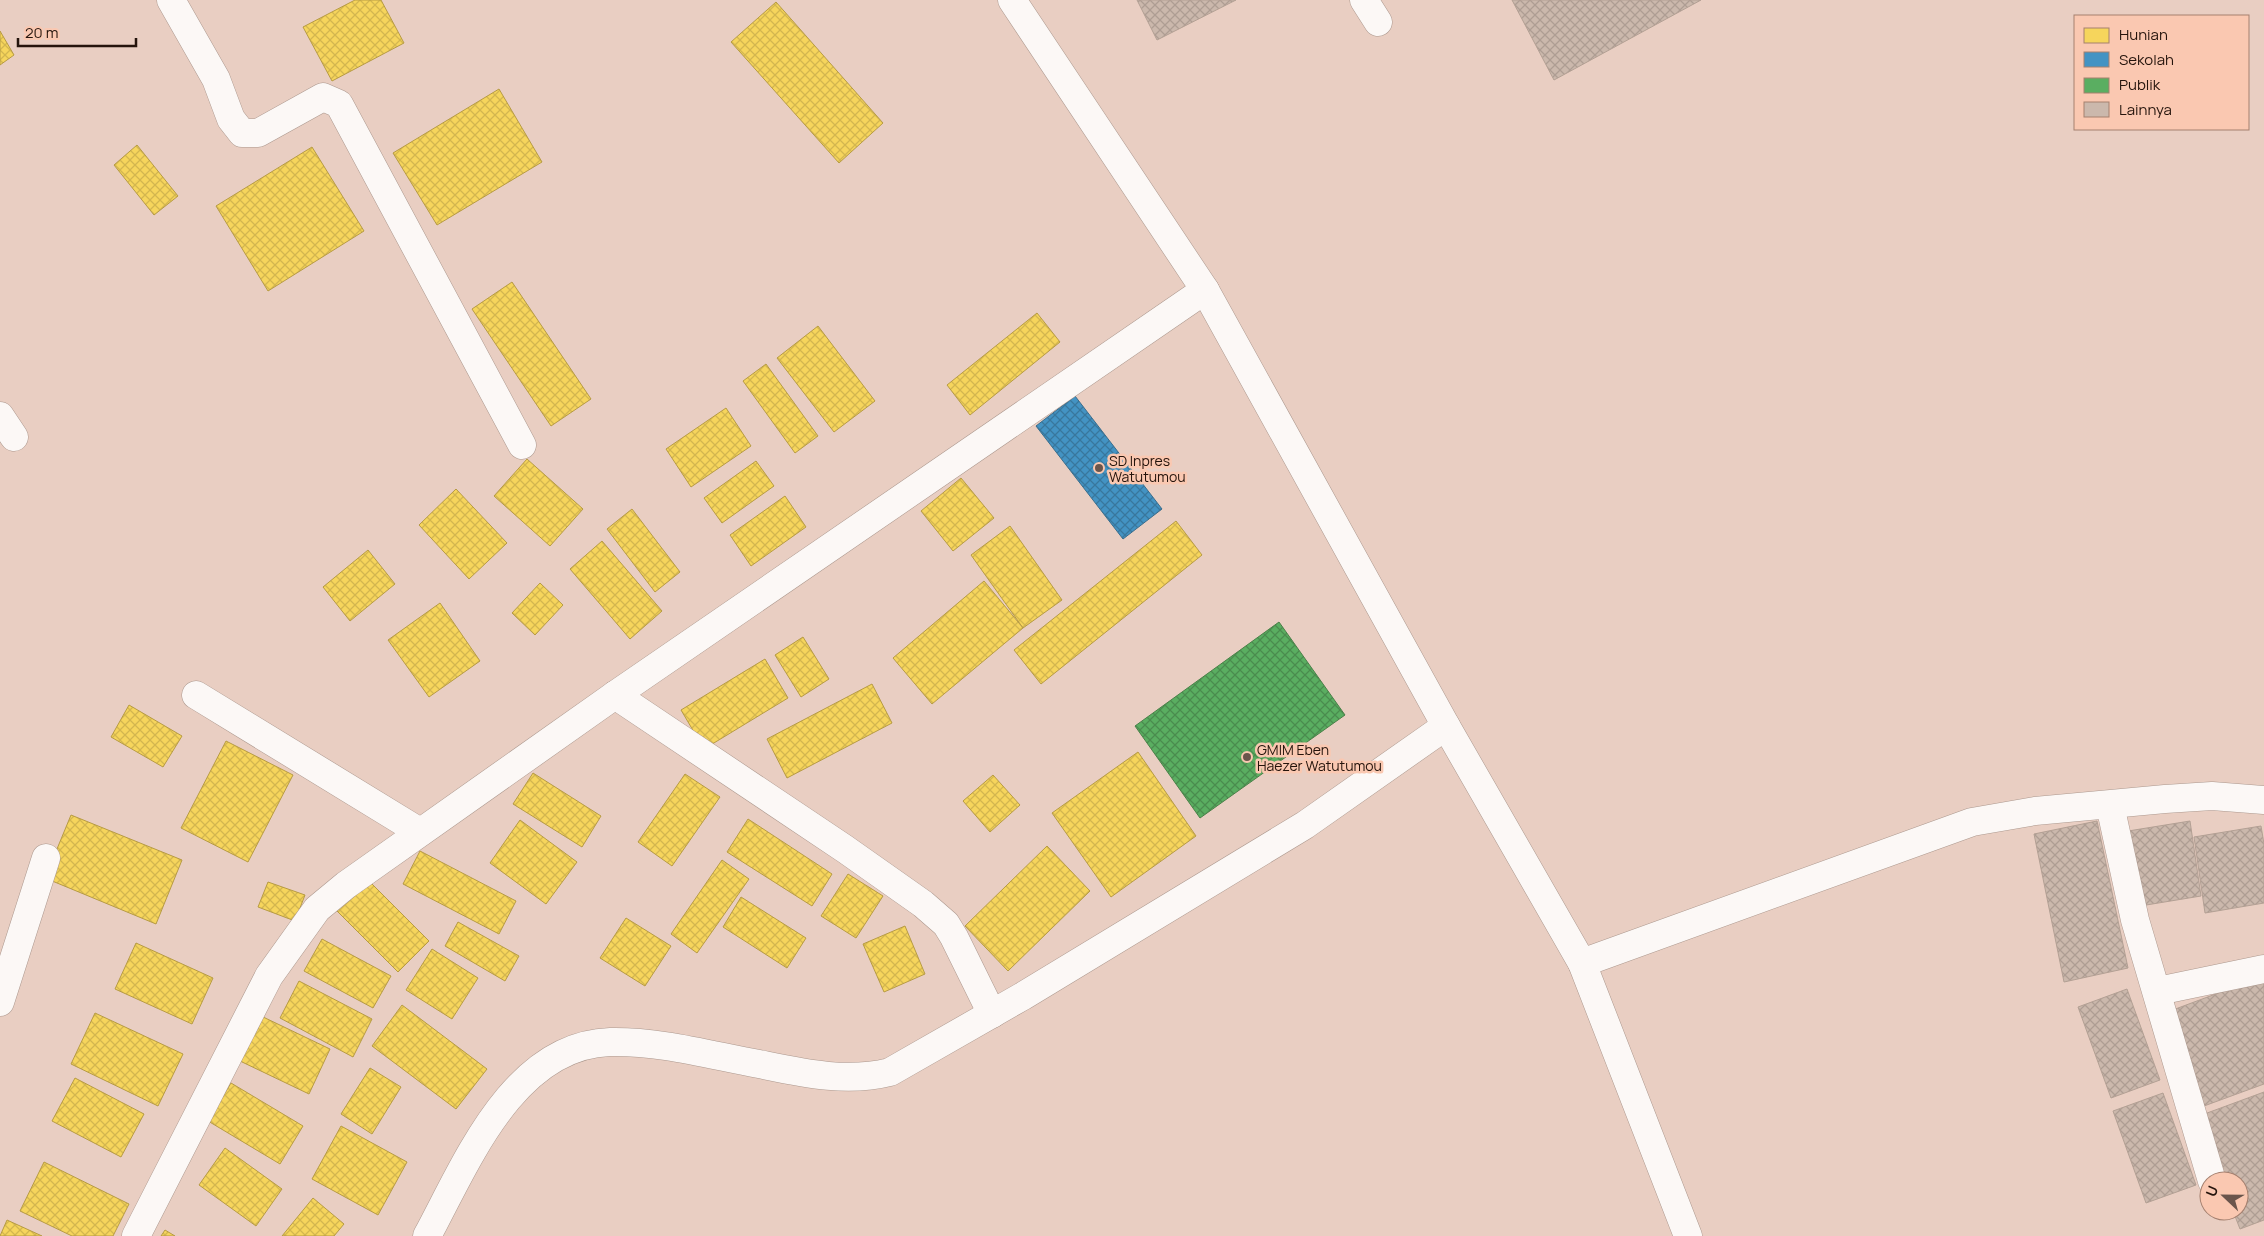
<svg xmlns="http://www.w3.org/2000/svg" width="2264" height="1236" viewBox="0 0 2264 1236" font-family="Manrope,sans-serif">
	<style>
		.homes { fill: url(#homes-cross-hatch); stroke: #b79b44 }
		.schools { fill: url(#schools-cross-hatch); stroke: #3a6d8c }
		.public { fill: url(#public-cross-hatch); stroke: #4a8048 }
		.building { fill: url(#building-cross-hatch); stroke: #b3a094 }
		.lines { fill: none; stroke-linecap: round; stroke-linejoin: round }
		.minor-casing { stroke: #ac988e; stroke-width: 29 }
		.minor { stroke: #fcf8f6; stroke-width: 28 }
		.poi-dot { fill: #6a554c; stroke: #fac8b1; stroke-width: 2 }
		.labels { text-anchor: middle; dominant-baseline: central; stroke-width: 5; stroke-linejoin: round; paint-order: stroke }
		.poi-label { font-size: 14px; fill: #25140c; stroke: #fac8b1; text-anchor: start }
	</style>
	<defs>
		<pattern id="homes-cross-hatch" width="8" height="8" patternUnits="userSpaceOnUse" patternTransform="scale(1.25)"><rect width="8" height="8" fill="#f6d55c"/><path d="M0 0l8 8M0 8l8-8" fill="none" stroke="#d3b64f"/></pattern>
		<pattern id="schools-cross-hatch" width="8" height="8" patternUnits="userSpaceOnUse" patternTransform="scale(1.25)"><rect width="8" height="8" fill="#4393c3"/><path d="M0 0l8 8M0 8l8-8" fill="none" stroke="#38779d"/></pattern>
		<pattern id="public-cross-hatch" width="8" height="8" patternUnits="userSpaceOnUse" patternTransform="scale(1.25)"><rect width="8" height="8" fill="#5aae61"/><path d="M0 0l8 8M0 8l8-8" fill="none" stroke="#4a8c4e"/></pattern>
		<pattern id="building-cross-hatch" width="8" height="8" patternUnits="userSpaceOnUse" patternTransform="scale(1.25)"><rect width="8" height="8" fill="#cbb8ac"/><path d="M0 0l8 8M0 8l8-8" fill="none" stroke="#ae9d93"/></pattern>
	</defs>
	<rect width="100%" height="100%" fill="#e9cec2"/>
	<g class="homes">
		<path d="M 355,0 L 381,0 L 404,43 L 332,81 L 303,27 Z"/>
		<path d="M 776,2 L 883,123 L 839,163 L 731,42 Z"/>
		<path d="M 0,31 L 14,55 L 0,65 Z"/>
		<path d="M 499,89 L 542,162 L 437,225 L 393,153 Z"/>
		<path d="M 137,145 L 178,196 L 154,215 L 114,165 Z"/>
		<path d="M 312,147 L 364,231 L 268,291 L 216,206 Z"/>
		<path d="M 512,282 L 591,399 L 551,426 L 472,309 Z"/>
		<path d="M 1037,313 L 1060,342 L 970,415 L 947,385 Z"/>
		<path d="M 818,326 L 875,401 L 834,432 L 777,358 Z"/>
		<path d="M 766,364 L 818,436 L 795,453 L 743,381 Z"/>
		<path d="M 726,408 L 751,446 L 691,487 L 666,449 Z"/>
		<path d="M 527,459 L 583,509 L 550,546 L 494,496 Z"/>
		<path d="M 756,461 L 774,486 L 722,523 L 704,498 Z"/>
		<path d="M 961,478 L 994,518 L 953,551 L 921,511 Z"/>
		<path d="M 456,489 L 507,543 L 469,579 L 419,525 Z"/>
		<path d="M 785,496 L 806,527 L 751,566 L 730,535 Z"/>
		<path d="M 632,509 L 680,572 L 655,592 L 607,529 Z"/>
		<path d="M 1176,521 L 1202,555 L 1041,684 L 1014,650 Z"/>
		<path d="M 1010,526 L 1062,600 L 1023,628 L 971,555 Z"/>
		<path d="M 602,541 L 662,611 L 630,639 L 570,569 Z"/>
		<path d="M 368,550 L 395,584 L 350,621 L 323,587 Z"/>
		<path d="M 984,581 L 1023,628 L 932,704 L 893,658 Z"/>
		<path d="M 540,583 L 563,605 L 535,635 L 512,613 Z"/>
		<path d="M 440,603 L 480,661 L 429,697 L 388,640 Z"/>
		<path d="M 803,637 L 829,679 L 801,697 L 775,655 Z"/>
		<path d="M 765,659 L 788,698 L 704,749 L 681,710 Z"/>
		<path d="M 872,684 L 892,723 L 787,778 L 767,739 Z"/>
		<path d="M 129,705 L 182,736 L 163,767 L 111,737 Z"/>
		<path d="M 226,741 L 293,775 L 248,862 L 181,828 Z"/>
		<path d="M 1138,752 L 1196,836 L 1111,897 L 1052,813 Z"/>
		<path d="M 533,773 L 601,816 L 582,847 L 513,804 Z"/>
		<path d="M 685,774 L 720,797 L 672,866 L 638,842 Z"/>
		<path d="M 993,775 L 1020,805 L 990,832 L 963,801 Z"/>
		<path d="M 71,815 L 182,860 L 156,924 L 45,878 Z"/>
		<path d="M 748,819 L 832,874 L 812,906 L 727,852 Z"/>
		<path d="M 520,820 L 577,862 L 546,904 L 490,863 Z"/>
		<path d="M 1047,846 L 1090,891 L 1008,971 L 965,926 Z"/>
		<path d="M 420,851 L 516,901 L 499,934 L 403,884 Z"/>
		<path d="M 722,860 L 749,879 L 697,953 L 671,934 Z"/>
		<path d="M 848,874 L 883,896 L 856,938 L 821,916 Z"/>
		<path d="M 366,878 L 429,941 L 398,972 L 335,909 Z"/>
		<path d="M 268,882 L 305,895 L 295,921 L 258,907 Z"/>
		<path d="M 741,897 L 806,938 L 787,968 L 723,927 Z"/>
		<path d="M 626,918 L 671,946 L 645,986 L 600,958 Z"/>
		<path d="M 458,922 L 519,956 L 505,981 L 445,946 Z"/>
		<path d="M 905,926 L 925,974 L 884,992 L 863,944 Z"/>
		<path d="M 322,939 L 391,976 L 373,1008 L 304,971 Z"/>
		<path d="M 136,943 L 213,978 L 192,1024 L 115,989 Z"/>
		<path d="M 432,949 L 478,978 L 452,1019 L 406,990 Z"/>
		<path d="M 299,981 L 372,1019 L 353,1057 L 280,1018 Z"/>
		<path d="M 402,1005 L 487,1069 L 456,1109 L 372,1046 Z"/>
		<path d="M 95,1013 L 183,1054 L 158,1106 L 71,1064 Z"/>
		<path d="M 261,1016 L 330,1049 L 309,1094 L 240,1061 Z"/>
		<path d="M 370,1068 L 401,1087 L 372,1134 L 341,1114 Z"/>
		<path d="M 75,1078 L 144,1114 L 121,1157 L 52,1121 Z"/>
		<path d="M 231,1083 L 303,1126 L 280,1164 L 208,1121 Z"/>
		<path d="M 341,1126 L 407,1162 L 378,1215 L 312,1179 Z"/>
		<path d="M 225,1148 L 282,1189 L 256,1226 L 199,1185 Z"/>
		<path d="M 44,1162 L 129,1204 L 113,1236 L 72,1236 L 20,1211 Z"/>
		<path d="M 313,1198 L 344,1224 L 334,1236 L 282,1236 Z"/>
		<path d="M 7,1220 L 42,1236 L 0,1236 Z"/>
		<path d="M 165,1230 L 175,1236 L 161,1236 Z"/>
	</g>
	<path class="schools" d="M 1075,396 L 1162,509 L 1123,539 L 1036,426 Z"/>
	<path class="public" d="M 1279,622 L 1345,715 L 1200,818 L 1135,726 Z"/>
	<g class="building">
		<path d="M 1137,0 L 1236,0 L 1157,40 Z"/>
		<path d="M 1512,0 L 1701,0 L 1554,80 Z"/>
		<path d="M 2097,821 L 2128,968 L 2064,982 L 2034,834 Z"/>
		<path d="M 2190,821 L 2201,896 L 2134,907 L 2122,832 Z"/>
		<path d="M 2261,826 L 2264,844 L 2264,903 L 2205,913 L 2194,837 Z"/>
		<path d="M 2264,976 L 2264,1084 L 2204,1106 L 2170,1011 Z"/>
		<path d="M 2127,989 L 2160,1080 L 2111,1098 L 2078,1007 Z"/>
		<path d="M 2264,1092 L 2264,1220 L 2240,1229 L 2233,1211 L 2239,1211 L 2239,1181 L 2223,1181 L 2199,1116 Z"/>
		<path d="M 2163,1093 L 2196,1185 L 2146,1203 L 2113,1111 Z"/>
	</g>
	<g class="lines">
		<defs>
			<g id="minor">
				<path d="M 171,0 L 216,79 L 231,119 L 242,133 L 258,133 L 323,97 L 339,104 L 522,445"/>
				<path d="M 1012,0 L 1205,290 L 1446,726 L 1582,963 L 1688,1236"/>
				<path d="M 1364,0 L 1378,22"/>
				<path d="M 0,416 L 14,437"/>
				<path d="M 196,695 L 420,832"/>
				<path d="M 615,695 L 845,849 L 923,904 L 946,924 L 954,937 L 992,1014"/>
				<path d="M 2110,805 L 2135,920 L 2212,1181"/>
				<path d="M 1582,963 L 1972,822 L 2035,811 L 2165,799 L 2212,796 L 2264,800"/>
				<path d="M 2158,991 L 2264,969"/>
				<path d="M 0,1002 L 46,858"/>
				<path d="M 136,1236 L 269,976 L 317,909 L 346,885 L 615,695 L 1205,290"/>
				<path d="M 427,1236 C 466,1164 513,1045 610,1042 C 660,1041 710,1055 759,1064 C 803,1073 846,1083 890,1072 L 1023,996 L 1305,825 L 1446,726"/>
			</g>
		</defs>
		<use href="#minor" class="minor-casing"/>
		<use href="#minor" class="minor"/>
	</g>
	<g class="poi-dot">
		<circle cx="1099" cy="468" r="5"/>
		<circle cx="1247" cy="757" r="5"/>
	</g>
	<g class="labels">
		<g class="poi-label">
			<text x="1109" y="460">SD Inpres<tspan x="1109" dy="16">Watutumou</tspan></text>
			<text x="1257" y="749">GMIM Eben<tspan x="1257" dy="16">Haezer Watutumou</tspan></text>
		</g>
	</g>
	<rect x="2074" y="15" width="175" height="115" fill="#fac8b1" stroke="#a5806f"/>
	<rect x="2084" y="28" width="25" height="15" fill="#f6d55c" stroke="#a5806f"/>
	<text x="2119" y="40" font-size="15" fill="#25140c">Hunian</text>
	<rect x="2084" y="52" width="25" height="15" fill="#4393c3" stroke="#a5806f"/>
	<text x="2119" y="65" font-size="15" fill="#25140c">Sekolah</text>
	<rect x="2084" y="78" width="25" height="15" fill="#5aae61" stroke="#a5806f"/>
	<text x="2119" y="90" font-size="15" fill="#25140c">Publik</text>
	<rect x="2084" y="102" width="25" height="15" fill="#cbb8ac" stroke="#a5806f"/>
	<text x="2119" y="115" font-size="15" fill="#25140c">Lainnya</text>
	<g transform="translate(2224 1196) rotate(292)"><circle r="24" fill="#fac8b1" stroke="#a5806f"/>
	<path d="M0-4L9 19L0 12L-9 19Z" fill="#6a554c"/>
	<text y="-8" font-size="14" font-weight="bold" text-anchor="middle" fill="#25140c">U</text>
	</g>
	<path d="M18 38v8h118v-8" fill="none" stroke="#25140c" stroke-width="2.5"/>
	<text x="25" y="38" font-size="15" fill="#25140c" stroke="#fac8b1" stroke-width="4" paint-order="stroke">20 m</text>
</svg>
